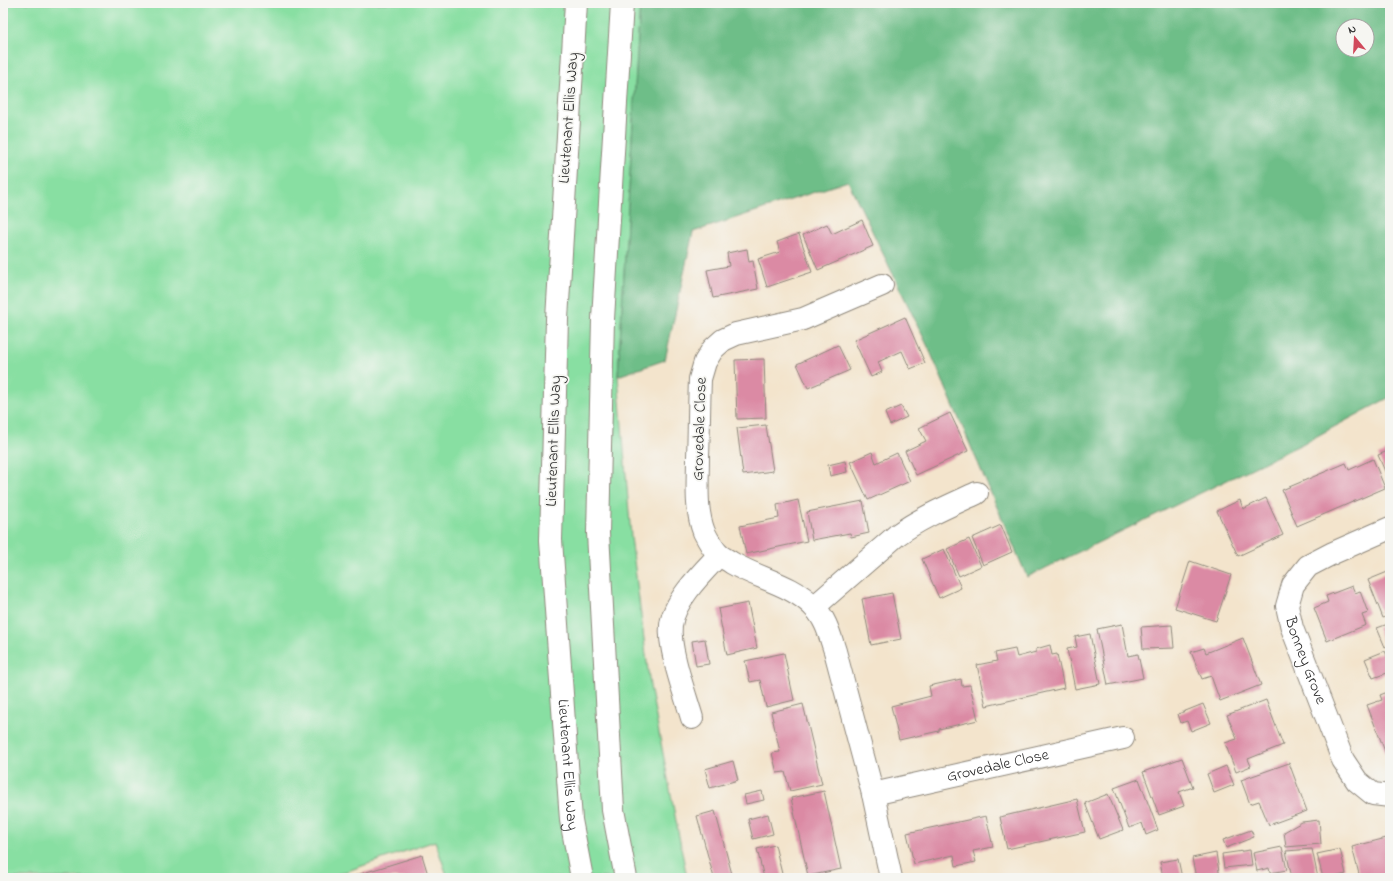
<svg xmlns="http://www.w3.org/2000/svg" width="1393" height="881" viewBox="0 0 1393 881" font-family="'Indie Flower',sans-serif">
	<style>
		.green { fill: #88dfa2; stroke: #5a8566 }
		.forest { fill: #6ebe88; stroke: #4c745a; fill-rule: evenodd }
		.building { fill: #db8aa4 }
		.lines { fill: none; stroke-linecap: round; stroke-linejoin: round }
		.minor-casing { stroke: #8f887c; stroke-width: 24 }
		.major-casing { stroke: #8f887c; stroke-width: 24 }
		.minor { stroke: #fff; stroke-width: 22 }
		.major { stroke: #fff; stroke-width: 22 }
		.labels { text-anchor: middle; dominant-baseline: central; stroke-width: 3.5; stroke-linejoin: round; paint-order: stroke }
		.street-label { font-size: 16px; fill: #2b2b2b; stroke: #f6f6f2 }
	</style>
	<rect width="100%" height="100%" fill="#f6f6f2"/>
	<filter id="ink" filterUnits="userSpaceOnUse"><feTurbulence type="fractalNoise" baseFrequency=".025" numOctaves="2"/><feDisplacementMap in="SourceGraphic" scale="8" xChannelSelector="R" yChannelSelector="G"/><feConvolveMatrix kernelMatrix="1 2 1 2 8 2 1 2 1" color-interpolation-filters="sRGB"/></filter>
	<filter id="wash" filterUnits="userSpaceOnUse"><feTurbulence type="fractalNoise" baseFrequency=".012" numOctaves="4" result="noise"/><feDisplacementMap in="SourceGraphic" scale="16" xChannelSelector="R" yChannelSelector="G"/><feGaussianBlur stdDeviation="0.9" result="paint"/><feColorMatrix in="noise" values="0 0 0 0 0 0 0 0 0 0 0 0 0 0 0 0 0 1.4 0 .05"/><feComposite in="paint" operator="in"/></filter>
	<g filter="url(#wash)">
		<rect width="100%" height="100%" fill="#f3e4cc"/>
		<path class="green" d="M 3,3 L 640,3 L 618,376 L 631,537 L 650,686 L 687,878 L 448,878 L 435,841 L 327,878 L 3,878 Z"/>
		<path class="forest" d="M 640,3 L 1390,3 L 1390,397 L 1304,443 L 1027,577 L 929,349 L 848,181 L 693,232 L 665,360 L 618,376 ZM 1343,26 L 1367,26 L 1367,50 L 1343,50 Z"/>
		<g id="blocks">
			<g class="building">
				<path d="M 862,220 L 873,246 L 818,270 L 803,235 L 827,224 L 832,234 Z"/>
				<path d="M 799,234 L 812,272 L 767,287 L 758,259 L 780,252 L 777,242 Z"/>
				<path d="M 747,249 L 749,262 L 753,261 L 758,289 L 713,298 L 707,270 L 729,266 L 727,253 Z"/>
				<path d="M 905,317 L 925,363 L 910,369 L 902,351 L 878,362 L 882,372 L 871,377 L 854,340 Z"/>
				<path d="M 838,345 L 850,370 L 808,388 L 797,364 Z"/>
				<path d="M 764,359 L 766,418 L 737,419 L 735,360 Z"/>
				<path d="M 901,406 L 907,417 L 890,425 L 885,413 Z"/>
				<path d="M 950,413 L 968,451 L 916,475 L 905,451 L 926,441 L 919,428 Z"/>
				<path d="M 766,425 L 773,471 L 743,475 L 737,428 Z"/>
				<path d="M 1390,450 L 1390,483 L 1378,455 Z"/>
				<path d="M 872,452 L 876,463 L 897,453 L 910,481 L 868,500 L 850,462 Z"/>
				<path d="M 1373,459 L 1385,488 L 1297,526 L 1282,490 L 1346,463 L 1349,470 Z"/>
				<path d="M 845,461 L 847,472 L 830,476 L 828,465 Z"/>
				<path d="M 1266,498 L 1283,535 L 1238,556 L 1217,511 L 1240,500 L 1243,509 Z"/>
				<path d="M 798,500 L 807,541 L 746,554 L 740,526 L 779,518 L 777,505 Z"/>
				<path d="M 863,501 L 869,533 L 851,537 L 850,533 L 812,540 L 807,512 Z"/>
				<path d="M 1001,525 L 1012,552 L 983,565 L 972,538 Z"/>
				<path d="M 969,539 L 981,566 L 959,576 L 947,549 Z"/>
				<path d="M 944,549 L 961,588 L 939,598 L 922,559 Z"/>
				<path d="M 1190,561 L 1231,575 L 1216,621 L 1175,608 Z"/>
				<path d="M 1390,571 L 1390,615 L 1383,618 L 1368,580 Z"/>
				<path d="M 1352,586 L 1355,593 L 1360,591 L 1368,613 L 1362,615 L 1366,625 L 1327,641 L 1314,608 L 1328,602 L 1326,596 Z"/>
				<path d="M 892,593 L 901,639 L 871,645 L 862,599 Z"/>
				<path d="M 748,603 L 757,648 L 727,655 L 718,609 Z"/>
				<path d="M 1122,624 L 1128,656 L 1138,654 L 1143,678 L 1108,685 L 1097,629 Z"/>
				<path d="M 1388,624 L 1390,629 L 1390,644 L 1385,647 L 1377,628 Z"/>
				<path d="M 1172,625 L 1174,648 L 1143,649 L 1141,627 Z"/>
				<path d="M 1090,634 L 1100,684 L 1075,689 L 1067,649 L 1077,647 L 1075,637 Z"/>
				<path d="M 1243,638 L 1261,685 L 1220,701 L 1211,676 L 1202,679 L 1191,652 L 1204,648 L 1206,653 Z"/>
				<path d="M 705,639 L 709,664 L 696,666 L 692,641 Z"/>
				<path d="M 1050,645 L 1052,655 L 1057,654 L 1064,688 L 986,706 L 977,665 L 997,661 L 995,653 L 1015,649 L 1017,657 L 1036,652 L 1036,649 Z"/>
				<path d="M 1385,651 L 1390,663 L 1390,672 L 1373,678 L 1365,659 Z"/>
				<path d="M 784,653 L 794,700 L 766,707 L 760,680 L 750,682 L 745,661 Z"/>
				<path d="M 961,679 L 962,686 L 970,685 L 978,720 L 939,729 L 939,731 L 899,740 L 891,706 L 931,696 L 929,686 Z"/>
				<path d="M 1390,691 L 1390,753 L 1386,754 L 1367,705 L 1382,700 L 1380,695 Z"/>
				<path d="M 1266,700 L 1283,745 L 1248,759 L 1251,766 L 1236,772 L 1225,743 L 1237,739 L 1227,715 Z"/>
				<path d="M 803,704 L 822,784 L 790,791 L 785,772 L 777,773 L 772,753 L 780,752 L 771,712 Z"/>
				<path d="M 1203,704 L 1211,723 L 1191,731 L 1187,721 L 1181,723 L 1178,714 Z"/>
				<path d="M 1182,758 L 1193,787 L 1179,792 L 1184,806 L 1159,815 L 1143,772 Z"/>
				<path d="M 733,761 L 738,780 L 710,788 L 705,769 Z"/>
				<path d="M 1289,763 L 1307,811 L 1269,825 L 1259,801 L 1250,804 L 1241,780 Z"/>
				<path d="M 1226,766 L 1234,785 L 1214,793 L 1207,774 Z"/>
				<path d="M 1139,779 L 1158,830 L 1146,835 L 1142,823 L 1129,828 L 1114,788 Z"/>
				<path d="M 762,791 L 764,800 L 746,804 L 744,795 Z"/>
				<path d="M 824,791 L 841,869 L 808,876 L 791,798 Z"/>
				<path d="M 1108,794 L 1123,830 L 1099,839 L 1085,803 Z"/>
				<path d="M 1077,799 L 1085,832 L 1007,849 L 1000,817 Z"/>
				<path d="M 715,811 L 733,878 L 714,878 L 697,816 Z"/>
				<path d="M 768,814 L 773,834 L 753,839 L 748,819 Z"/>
				<path d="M 986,816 L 993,847 L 973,851 L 976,862 L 956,866 L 954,855 L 914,864 L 907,833 Z"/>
				<path d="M 1319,820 L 1321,844 L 1286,847 L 1284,832 L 1302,822 Z"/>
				<path d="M 1251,830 L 1254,837 L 1226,848 L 1223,840 Z"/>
				<path d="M 1390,837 L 1390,878 L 1360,878 L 1352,847 Z"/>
				<path d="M 775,845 L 783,878 L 764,878 L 757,849 Z"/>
				<path d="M 1282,847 L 1287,870 L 1270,873 L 1269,868 L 1257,871 L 1253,853 Z"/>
				<path d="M 1312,849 L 1318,878 L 1292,878 L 1286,851 Z"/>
				<path d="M 1340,849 L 1346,874 L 1331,878 L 1323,878 L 1317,854 Z"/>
				<path d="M 1250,850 L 1252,865 L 1224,868 L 1222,854 Z"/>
				<path d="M 1216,853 L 1220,878 L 1196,878 L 1192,858 Z"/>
				<path d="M 422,855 L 429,878 L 347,878 Z"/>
				<path d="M 1178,859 L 1182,878 L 1163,878 L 1160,862 Z"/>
			</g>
		</g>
	</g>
	<g filter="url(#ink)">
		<use href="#blocks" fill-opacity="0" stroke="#8f887c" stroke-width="1"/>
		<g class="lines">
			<defs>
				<g id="minor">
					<path d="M 882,285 L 803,319 L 736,334 L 723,340 L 713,349 L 705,362 L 700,379 C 699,405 699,431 698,457 C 698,482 695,509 704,532 C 708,540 713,549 719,555 C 723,558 728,560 732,563 C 759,579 792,584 814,607 C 826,619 830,636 835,651 L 873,794 L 891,878"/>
					<path id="s1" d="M 1390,528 L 1333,553 L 1308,566 L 1293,585 L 1287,606 L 1292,628 L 1343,760 L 1357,781 L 1373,794 L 1390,796"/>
					<path d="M 814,607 L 897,535 C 922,517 949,506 977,493"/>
					<path d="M 692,718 C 685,694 668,648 671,625 C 674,600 703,572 719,555"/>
					<path id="s2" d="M 873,794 L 1123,738"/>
				</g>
				<g id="major">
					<path id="s3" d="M 576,3 L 557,319 L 551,540 L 571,820 L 582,878"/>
					<path d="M 622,3 L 603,319 L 598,533 L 613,810 L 626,878"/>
				</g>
			</defs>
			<use href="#minor" class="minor-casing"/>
			<use href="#major" class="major-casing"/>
			<use href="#minor" class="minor"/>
			<use href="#major" class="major"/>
		</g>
	</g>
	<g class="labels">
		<g class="street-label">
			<text transform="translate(569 118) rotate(-86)">Lieutenant Ellis Way</text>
			<text transform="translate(700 429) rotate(-88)">Grovedale Close</text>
			<text transform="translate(554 441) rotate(-88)">Lieutenant Ellis Way</text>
			<text stroke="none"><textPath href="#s1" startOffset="194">Bonney Grove</textPath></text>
			<text stroke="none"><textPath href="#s3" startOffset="763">Lieutenant Ellis Way</textPath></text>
			<text stroke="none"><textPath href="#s2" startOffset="128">Grovedale Close</textPath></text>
		</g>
	</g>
	<rect width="1393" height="881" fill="none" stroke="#f6f6f2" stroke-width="16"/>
	<g transform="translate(1355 38) rotate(342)"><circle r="19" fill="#f6f6f2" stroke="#a5a5a2"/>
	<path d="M0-3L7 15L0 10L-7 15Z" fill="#d1495b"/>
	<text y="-6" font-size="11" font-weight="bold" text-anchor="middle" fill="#2b2b2b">N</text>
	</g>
</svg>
